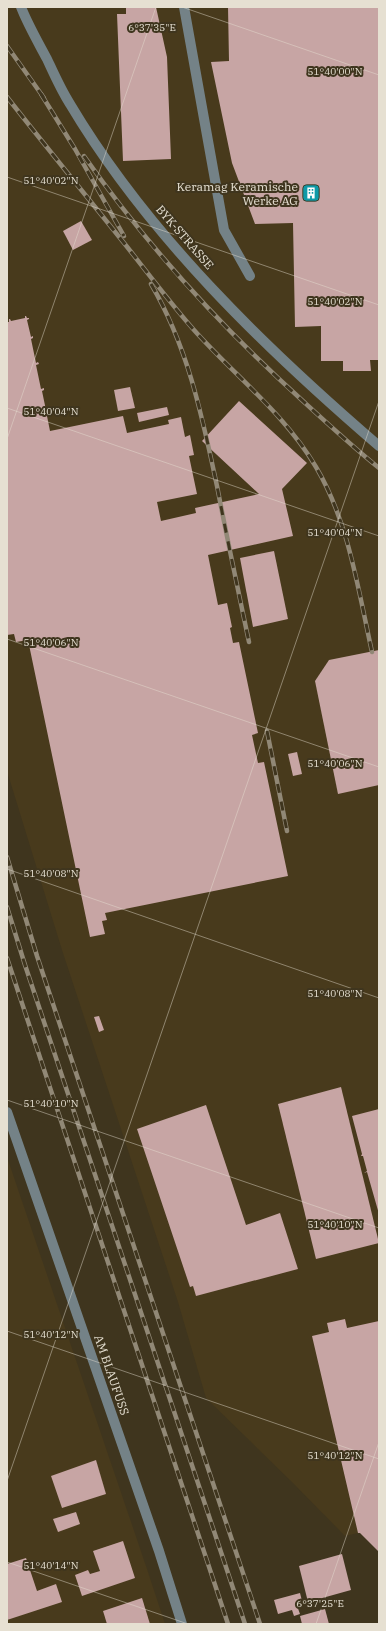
<svg xmlns="http://www.w3.org/2000/svg" width="386" height="1631" viewBox="0 0 386 1631" font-family="'IBM Plex Serif',serif">
	<style>
		.built { fill: #483a1c }
		.building { fill: #c7a5a4 }
		.lines { fill: none; stroke-linecap: round; stroke-linejoin: round }
		.minor { stroke: #748287; stroke-width: 10 }
		.rail-casing { stroke: #918876; stroke-width: 4.5 }
		.rail { stroke: #3f351e; stroke-width: 3; stroke-dasharray: 9; stroke-linecap: butt }
		.ticks { fill: none; stroke: #e6e0d2; stroke-width: 1; stroke-opacity: 0.45 }
		.labels { text-anchor: middle; dominant-baseline: central; stroke-width: 4; stroke-linejoin: round; paint-order: stroke }
		.poi-label { font-size: 12px; fill: #e6e0d2; stroke: #3f351e; text-anchor: end }
		.street-label { font-size: 12px; fill: #e6e0d2; stroke: #3f351e }
		.ticks-label { font-size: 10px; text-anchor: middle; fill: #e6e0d2; stroke: #3f351e; stroke-width: 4; stroke-linejoin: round; paint-order: stroke }
	</style>
	<rect width="100%" height="100%" fill="#3f351e"/>
	<g class="built">
		<path d="M 7,7 L 379,7 L 379,1528 L 358,1533 L 345,1536 L 293,1483 L 206,1398 L 178,1302 L 62,950 L 7,771 Z"/>
		<path d="M 7,1157 L 147,1569 L 165,1624 L 7,1624 Z"/>
	</g>
	<g class="building">
		<path d="M 126,7 L 156,7 L 167,57 L 171,159 L 123,161 L 117,14 L 126,14 Z"/>
		<path d="M 228,7 L 379,7 L 379,360 L 370,360 L 371,371 L 343,371 L 343,361 L 321,361 L 321,326 L 295,327 L 293,223 L 255,224 L 232,163 L 211,62 L 229,61 Z"/>
		<path d="M 81,221 L 92,240 L 73,250 L 63,231 Z"/>
		<path d="M 25,316 L 26,316 L 27,318 L 29,318 L 29,319 L 27,320 L 31,337 L 33,336 L 33,338 L 31,339 L 36,363 L 38,362 L 39,364 L 36,365 L 41,389 L 44,388 L 44,390 L 42,391 L 47,415 L 49,414 L 49,416 L 47,416 L 50,431 L 123,416 L 127,433 L 169,424 L 168,420 L 181,417 L 185,437 L 190,435 L 194,455 L 189,456 L 197,494 L 157,502 L 161,521 L 196,513 L 195,508 L 259,494 L 202,441 L 239,401 L 307,463 L 282,489 L 293,536 L 208,555 L 218,605 L 227,603 L 232,627 L 230,628 L 233,643 L 239,642 L 258,733 L 252,735 L 258,763 L 264,762 L 288,876 L 105,913 L 107,920 L 102,921 L 105,934 L 90,937 L 28,640 L 16,642 L 14,634 L 7,635 L 7,322 L 9,322 L 9,319 L 10,319 L 11,321 L 25,318 Z"/>
		<path d="M 130,387 L 135,408 L 118,411 L 114,390 Z"/>
		<path d="M 167,407 L 169,415 L 139,422 L 137,413 Z"/>
		<path d="M 274,551 L 288,619 L 253,627 L 240,558 Z"/>
		<path d="M 379,650 L 379,785 L 338,794 L 315,681 L 329,660 Z"/>
		<path d="M 297,752 L 302,774 L 293,776 L 288,754 Z"/>
		<path d="M 99,1016 L 104,1030 L 99,1032 L 94,1017 Z"/>
		<path d="M 341,1087 L 379,1243 L 316,1259 L 278,1104 Z"/>
		<path d="M 206,1105 L 246,1225 L 280,1213 L 298,1269 L 196,1296 L 193,1286 L 190,1287 L 137,1129 Z"/>
		<path d="M 379,1109 L 379,1214 L 367,1172 L 364,1173 L 367,1171 L 363,1156 L 361,1156 L 362,1154 L 352,1116 Z"/>
		<path d="M 345,1319 L 347,1328 L 379,1321 L 379,1552 L 360,1533 L 358,1533 L 312,1336 L 329,1332 L 327,1323 Z"/>
		<path d="M 96,1460 L 106,1494 L 62,1508 L 51,1476 Z"/>
		<path d="M 76,1512 L 80,1524 L 58,1532 L 53,1519 Z"/>
		<path d="M 123,1541 L 135,1578 L 82,1596 L 75,1575 L 88,1570 L 90,1574 L 100,1571 L 93,1551 Z"/>
		<path d="M 342,1554 L 351,1590 L 308,1602 L 299,1566 Z"/>
		<path d="M 26,1558 L 37,1591 L 56,1584 L 62,1602 L 7,1620 L 7,1564 Z"/>
		<path d="M 300,1593 L 302,1601 L 296,1603 L 300,1614 L 294,1616 L 292,1610 L 278,1614 L 274,1600 Z"/>
		<path d="M 142,1598 L 150,1624 L 107,1624 L 103,1611 Z"/>
		<path d="M 325,1609 L 329,1624 L 302,1624 L 300,1616 Z"/>
	</g>
	<g class="lines">
		<g class="minor">
			<path d="M 21,7 C 28,25 38,42 47,59 C 54,74 61,90 70,104 C 148,235 264,347 379,446"/>
			<path d="M 184,7 L 224,230 L 250,276"/>
			<path d="M 7,1112 L 159,1551 L 182,1624"/>
		</g>
		<defs>
			<g id="rail">
				<path d="M 7,46 L 44,98"/>
				<path d="M 41,94 L 75,149 L 124,236"/>
				<path d="M 7,97 C 47,148 88,198 128,248 C 150,276 171,304 194,330 C 235,376 285,414 316,467 C 349,523 358,589 372,652"/>
				<path d="M 84,156 C 148,247 221,327 304,402 C 328,424 353,447 379,468"/>
				<path d="M 151,284 C 188,347 202,416 217,486 C 227,538 238,590 249,642"/>
				<path d="M 267,731 L 287,831"/>
				<path d="M 7,857 L 37,956 L 260,1624"/>
				<path d="M 7,907 L 25,965 L 245,1624"/>
				<path d="M 7,958 L 228,1624"/>
			</g>
		</defs>
		<use href="#rail" class="rail-casing"/>
		<use href="#rail" class="rail"/>
	</g>
	<path class="ticks" d="M 182,7 L 379,75M 7,177 L 379,305M 7,408 L 379,536M 7,439 L 156,7M 7,639 L 379,767M 7,869 L 379,998M 7,1100 L 379,1228M 7,1331 L 379,1459M 7,1481 L 379,401M 7,1562 L 188,1624M 316,1624 L 379,1442"/>
	<defs>
		<symbol id="building-square" viewBox="-11 -11 22 22"><rect x="-9" y="-9" width="18" height="18" rx="4" fill="#0f9aa8" stroke="#3f351e"/><path d="M-4-6H4V6H1V3H-1V6H-4ZM-2.5-4.3h1.7v1.8h-1.7ZM.8-4.3h1.7v1.8H.8ZM-2.5-1h1.7V.8h-1.7ZM.8-1h1.7V.8H.8Z" fill="#fff"/></symbol>
	</defs>
	<g fill-rule="evenodd">
		<use href="#building-square" x="301" y="183" width="20" height="20"/>
	</g>
	<g class="labels">
		<g class="poi-label">
			<text x="298" y="186">Keramag Keramische<tspan x="298" dy="14">Werke AG</tspan></text>
		</g>
		<g class="street-label">
			<text transform="translate(185 237) rotate(49)">BYK-STRASSE</text>
			<text transform="translate(112 1375) rotate(71)">AM BLAUFUSS</text>
		</g>
	</g>
	<g class="ticks-label">
		<text x="152" y="31">6°37'35"E</text>
		<text x="335" y="75">51°40'00"N</text>
		<text x="51" y="184">51°40'02"N</text>
		<text x="335" y="305">51°40'02"N</text>
		<text x="51" y="415">51°40'04"N</text>
		<text x="335" y="536">51°40'04"N</text>
		<text x="51" y="646">51°40'06"N</text>
		<text x="335" y="767">51°40'06"N</text>
		<text x="51" y="877">51°40'08"N</text>
		<text x="335" y="997">51°40'08"N</text>
		<text x="51" y="1107">51°40'10"N</text>
		<text x="335" y="1228">51°40'10"N</text>
		<text x="51" y="1338">51°40'12"N</text>
		<text x="335" y="1459">51°40'12"N</text>
		<text x="51" y="1569">51°40'14"N</text>
		<text x="320" y="1607">6°37'25"E</text>
	</g>
	<rect width="386" height="1631" fill="none" stroke="#e6e0d2" stroke-width="16"/>
</svg>
